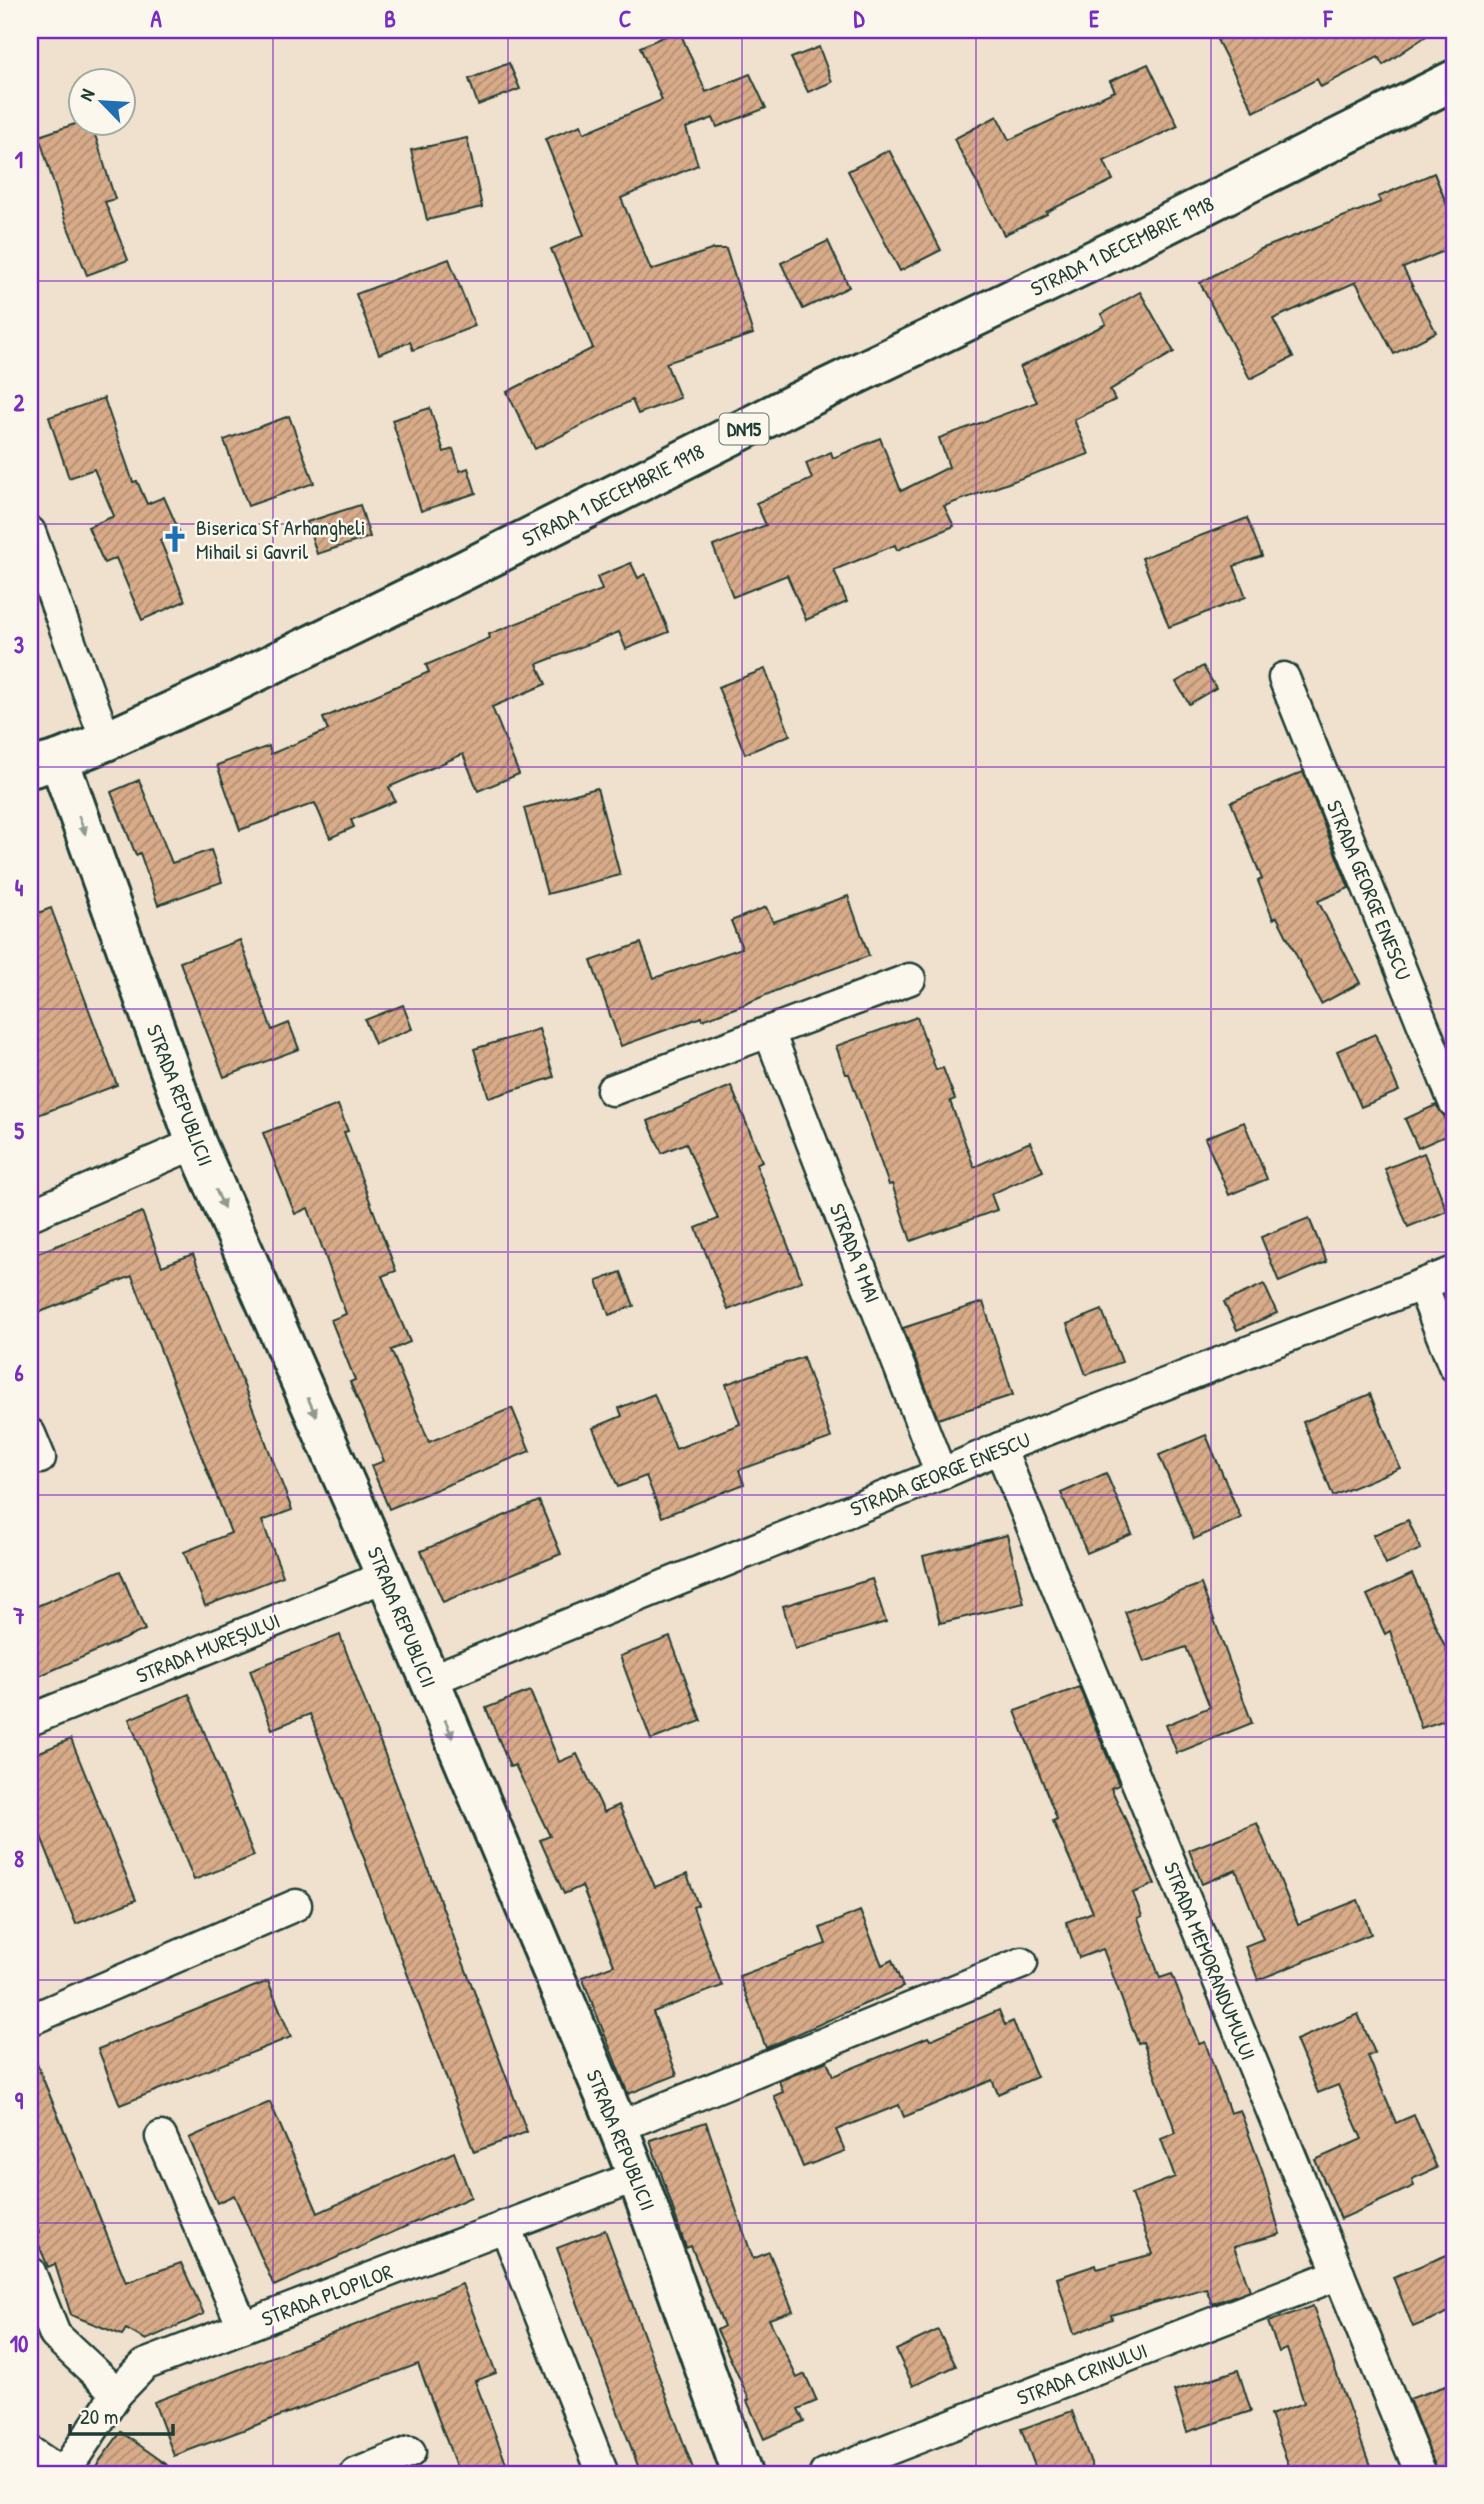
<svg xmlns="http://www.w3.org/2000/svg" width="1484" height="2504" viewBox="0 0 1484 2504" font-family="'Patrick Hand',sans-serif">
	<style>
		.building { fill: url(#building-hatch); stroke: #1f3d34; stroke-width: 2 }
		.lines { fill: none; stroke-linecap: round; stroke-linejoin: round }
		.street-casing { stroke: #1f3d34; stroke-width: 35 }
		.secondary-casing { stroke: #1f3d34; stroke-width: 44 }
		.primary-casing { stroke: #1f3d34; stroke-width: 44 }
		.street { stroke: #fbf7ec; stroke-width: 30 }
		.secondary { stroke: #fbf7ec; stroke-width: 38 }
		.primary { stroke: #fbf7ec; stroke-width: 38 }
		.oneway { fill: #8d9a90 }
		.grid { fill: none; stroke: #7b2cbf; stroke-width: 2; stroke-opacity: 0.55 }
		.labels { text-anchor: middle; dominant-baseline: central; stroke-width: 5; stroke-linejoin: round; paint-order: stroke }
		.shield { fill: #fbf7ec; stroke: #61756b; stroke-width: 2 }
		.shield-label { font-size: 19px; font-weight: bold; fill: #1f3d34 }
		.street-label { font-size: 21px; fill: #1f3d34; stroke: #fbf7ec }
		.poi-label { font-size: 21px; fill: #1f3d34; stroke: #fbf7ec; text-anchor: start }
		.neatline { fill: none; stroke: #7b2cbf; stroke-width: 2.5 }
		.grid-label { font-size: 23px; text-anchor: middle; font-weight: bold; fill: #7b2cbf }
	</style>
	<defs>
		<pattern id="building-hatch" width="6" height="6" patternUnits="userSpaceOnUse" patternTransform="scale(1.75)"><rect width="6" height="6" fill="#d8ab89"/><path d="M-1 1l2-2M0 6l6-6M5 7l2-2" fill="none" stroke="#af8c71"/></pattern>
	</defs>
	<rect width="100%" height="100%" fill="#f0e0ce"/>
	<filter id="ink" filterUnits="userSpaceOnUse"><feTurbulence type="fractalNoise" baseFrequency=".0143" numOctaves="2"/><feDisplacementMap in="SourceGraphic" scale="14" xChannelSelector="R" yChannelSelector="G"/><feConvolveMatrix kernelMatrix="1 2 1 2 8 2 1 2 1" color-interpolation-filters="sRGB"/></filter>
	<g filter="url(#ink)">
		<g class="building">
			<path d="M 679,30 L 706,92 L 750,74 L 766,108 L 717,127 L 713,118 L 686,128 L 698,165 L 621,198 L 651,270 L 714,249 L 726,249 L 753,334 L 666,363 L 680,398 L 638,414 L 632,400 L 535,449 L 507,392 L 593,348 L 551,249 L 584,235 L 545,139 L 581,125 L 584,133 L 662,100 L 640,47 Z"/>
			<path d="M 1212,30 L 1435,30 L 1383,65 L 1378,57 L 1321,87 L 1317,79 L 1254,112 Z"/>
			<path d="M 819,47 L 832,82 L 808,92 L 791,58 Z"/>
			<path d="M 509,63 L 520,89 L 478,105 L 469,79 Z"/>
			<path d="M 1148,64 L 1178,126 L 1104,161 L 1113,180 L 1046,212 L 1047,214 L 1004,235 L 954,139 L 997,116 L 1009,140 L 1115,91 L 1110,81 Z"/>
			<path d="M 81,122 L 91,122 L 115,199 L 105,202 L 128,260 L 87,275 L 65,220 L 39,136 Z"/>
			<path d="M 467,138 L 482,207 L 427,220 L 411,150 Z"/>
			<path d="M 889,150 L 941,250 L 900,271 L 848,171 Z"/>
			<path d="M 1434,173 L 1454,222 L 1454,247 L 1403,268 L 1436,332 L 1394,354 L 1356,282 L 1273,319 L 1293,357 L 1250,379 L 1200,283 L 1261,249 L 1381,202 L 1378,197 Z"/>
			<path d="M 828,241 L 849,287 L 803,309 L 781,263 Z"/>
			<path d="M 449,259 L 475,326 L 413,350 L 410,342 L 379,354 L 356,294 Z"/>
			<path d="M 1140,292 L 1174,352 L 1110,390 L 1115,400 L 1074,420 L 1089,454 L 944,506 L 954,526 L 897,550 L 895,545 L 834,570 L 847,602 L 806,620 L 787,575 L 733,597 L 713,546 L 766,525 L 756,503 L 812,479 L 806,463 L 831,452 L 833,458 L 880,438 L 901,491 L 949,467 L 939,438 L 1037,402 L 1020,367 L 1106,324 L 1101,314 Z"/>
			<path d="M 104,398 L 133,482 L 137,481 L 147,504 L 164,497 L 179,531 L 160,540 L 185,601 L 142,620 L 116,558 L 104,563 L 88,527 L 114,516 L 94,469 L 69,478 L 49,417 Z"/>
			<path d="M 430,408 L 444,452 L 453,449 L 460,471 L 468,468 L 476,493 L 421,511 L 392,420 Z"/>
			<path d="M 289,416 L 314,483 L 248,506 L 224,440 Z"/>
			<path d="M 360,505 L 370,537 L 317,554 L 307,522 Z"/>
			<path d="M 1247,518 L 1262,556 L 1234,566 L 1246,597 L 1169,627 L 1142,558 Z"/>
			<path d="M 631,563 L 638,578 L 645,574 L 669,632 L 626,649 L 619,632 L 537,664 L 546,684 L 492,707 L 519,774 L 478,791 L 463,754 L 389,787 L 395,801 L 351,820 L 354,827 L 330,838 L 315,803 L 240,830 L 217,765 L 269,746 L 271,754 L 328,730 L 323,718 L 429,672 L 426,665 L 490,638 L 489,634 L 602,590 L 597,577 Z"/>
			<path d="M 1203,666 L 1216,688 L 1189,704 L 1176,682 Z"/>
			<path d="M 765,669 L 790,735 L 745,754 L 718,687 Z"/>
			<path d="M 1303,772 L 1349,888 L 1318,901 L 1360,983 L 1321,1004 L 1277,917 L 1273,919 L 1258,881 L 1262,879 L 1231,802 Z"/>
			<path d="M 139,780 L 172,863 L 211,850 L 222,882 L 158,905 L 140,853 L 136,855 L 111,792 Z"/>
			<path d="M 597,788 L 620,875 L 547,894 L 524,808 Z"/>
			<path d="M 848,896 L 869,956 L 796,982 L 743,1005 L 702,1020 L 702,1017 L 621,1046 L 591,961 L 641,943 L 654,978 L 742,948 L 731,921 L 766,907 L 773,922 Z"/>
			<path d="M 51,908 L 117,1085 L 30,1118 L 30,916 Z"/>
			<path d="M 240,940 L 272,1030 L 289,1023 L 299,1049 L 224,1077 L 180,962 Z"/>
			<path d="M 403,1005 L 412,1029 L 375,1044 L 365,1020 Z"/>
			<path d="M 917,1017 L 936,1070 L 943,1068 L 955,1099 L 950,1101 L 974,1167 L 1030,1142 L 1043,1171 L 991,1194 L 997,1210 L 911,1241 L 892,1184 L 889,1185 L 849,1074 L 846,1074 L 836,1046 Z"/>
			<path d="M 539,1029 L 554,1077 L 489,1098 L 474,1049 Z"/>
			<path d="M 1375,1034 L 1399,1091 L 1361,1107 L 1337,1051 Z"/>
			<path d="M 731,1086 L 762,1161 L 756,1164 L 802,1281 L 728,1310 L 696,1228 L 718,1219 L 686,1143 L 662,1153 L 648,1121 Z"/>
			<path d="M 338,1105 L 348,1131 L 344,1132 L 396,1271 L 382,1276 L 410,1342 L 391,1350 L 429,1442 L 512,1408 L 530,1451 L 389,1509 L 371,1466 L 384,1461 L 350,1382 L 355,1380 L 331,1320 L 346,1314 L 308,1208 L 295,1214 L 263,1133 Z"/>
			<path d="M 1436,1105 L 1445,1117 L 1452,1133 L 1418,1148 L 1405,1119 Z"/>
			<path d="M 1244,1122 L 1267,1179 L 1229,1195 L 1205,1138 Z"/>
			<path d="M 1424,1153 L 1447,1211 L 1408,1227 L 1385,1169 Z"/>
			<path d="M 142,1212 L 162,1266 L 193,1254 L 292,1510 L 262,1521 L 283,1576 L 205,1606 L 184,1552 L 231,1533 L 132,1276 L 30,1316 L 30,1256 Z"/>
			<path d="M 1309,1218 L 1327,1262 L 1279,1282 L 1261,1237 Z"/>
			<path d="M 621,1272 L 634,1306 L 609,1315 L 597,1281 Z"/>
			<path d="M 1264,1284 L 1277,1313 L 1237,1330 L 1224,1302 Z"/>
			<path d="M 983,1302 L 1013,1395 L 938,1419 L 903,1328 Z"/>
			<path d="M 1102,1310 L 1122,1362 L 1086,1375 L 1067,1324 Z"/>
			<path d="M 803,1357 L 831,1438 L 739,1470 L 744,1484 L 662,1517 L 646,1476 L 618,1487 L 593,1428 L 622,1416 L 619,1408 L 654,1394 L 676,1449 L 740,1424 L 726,1384 Z"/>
			<path d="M 1370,1394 L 1400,1468 L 1333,1496 L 1303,1422 Z"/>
			<path d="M 1206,1435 L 1241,1518 L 1194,1539 L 1159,1455 Z"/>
			<path d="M 1106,1473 L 1132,1534 L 1087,1553 L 1061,1493 Z"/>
			<path d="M 539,1501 L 561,1554 L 443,1602 L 421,1551 Z"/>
			<path d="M 1408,1520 L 1421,1549 L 1386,1564 L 1373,1535 Z"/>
			<path d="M 1007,1535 L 1024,1603 L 940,1623 L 923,1556 Z"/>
			<path d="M 120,1571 L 145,1630 L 30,1680 L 30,1609 Z"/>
			<path d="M 1412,1574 L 1454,1666 L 1454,1717 L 1421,1728 L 1390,1631 L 1385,1634 L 1367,1595 Z"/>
			<path d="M 872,1579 L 886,1622 L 795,1649 L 783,1606 Z"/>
			<path d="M 1201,1584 L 1252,1723 L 1177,1753 L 1166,1725 L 1210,1707 L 1186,1647 L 1144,1662 L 1125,1612 Z"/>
			<path d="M 340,1635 L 527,2132 L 474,2152 L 310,1714 L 272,1729 L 250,1670 Z"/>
			<path d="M 670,1637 L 701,1721 L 651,1740 L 620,1656 Z"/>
			<path d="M 1079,1687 L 1119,1785 L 1111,1788 L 1155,1884 L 1133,1893 L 1142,1916 L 1138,1918 L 1160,1978 L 1172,1974 L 1199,2044 L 1205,2042 L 1230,2113 L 1240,2110 L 1263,2173 L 1280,2234 L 1234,2247 L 1250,2290 L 1212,2304 L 1206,2288 L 1111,2315 L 1112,2319 L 1074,2334 L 1057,2278 L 1096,2265 L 1097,2269 L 1153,2254 L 1131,2194 L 1175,2177 L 1161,2139 L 1176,2133 L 1143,2042 L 1138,2043 L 1103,1949 L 1079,1958 L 1066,1922 L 1093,1912 L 1053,1821 L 1057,1819 L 1015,1711 Z"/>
			<path d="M 530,1691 L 559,1762 L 577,1754 L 604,1812 L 619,1805 L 655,1887 L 687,1874 L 698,1905 L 693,1907 L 722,1986 L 653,2012 L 677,2075 L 628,2094 L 582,1977 L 614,1965 L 582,1886 L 564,1894 L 540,1840 L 550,1836 L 515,1765 L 510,1767 L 486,1708 Z"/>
			<path d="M 189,1694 L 254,1856 L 194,1880 L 129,1719 Z"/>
			<path d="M 71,1739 L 136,1900 L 76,1924 L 30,1809 L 30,1756 Z"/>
			<path d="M 1257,1823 L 1298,1924 L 1358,1900 L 1371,1934 L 1258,1980 L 1245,1946 L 1263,1939 L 1236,1870 L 1202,1884 L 1189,1850 Z"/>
			<path d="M 860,1911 L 882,1965 L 892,1960 L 903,1987 L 766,2048 L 739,1976 L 826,1944 L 820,1928 Z"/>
			<path d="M 268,1981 L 291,2037 L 120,2105 L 98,2049 Z"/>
			<path d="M 999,2010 L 1005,2025 L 1013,2021 L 1037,2077 L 998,2094 L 992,2080 L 904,2117 L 899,2105 L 836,2130 L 845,2151 L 803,2167 L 774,2096 L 783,2092 L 779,2081 L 827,2061 L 833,2076 L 928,2037 L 930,2040 Z"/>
			<path d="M 1358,2014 L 1375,2053 L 1368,2056 L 1396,2123 L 1414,2115 L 1437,2168 L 1412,2179 L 1414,2186 L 1341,2219 L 1315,2160 L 1362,2139 L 1338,2085 L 1318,2093 L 1296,2040 Z"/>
			<path d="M 30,2047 L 126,2282 L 181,2263 L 204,2314 L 146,2340 L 126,2329 L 122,2335 L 71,2315 L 55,2264 L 48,2267 L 35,2236 L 39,2233 L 30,2212 Z"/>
			<path d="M 270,2102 L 318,2213 L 454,2152 L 471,2197 L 274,2286 L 234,2195 L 217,2203 L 189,2138 Z"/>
			<path d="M 706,2122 L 753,2259 L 769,2252 L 793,2311 L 769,2319 L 797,2378 L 805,2374 L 817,2401 L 798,2409 L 804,2421 L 764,2439 L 747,2401 L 749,2399 L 717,2330 L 724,2326 L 691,2246 L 686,2248 L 650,2140 Z"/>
			<path d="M 605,2230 L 695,2474 L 641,2474 L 557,2248 Z"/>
			<path d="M 1454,2252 L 1454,2310 L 1413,2327 L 1393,2277 Z"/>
			<path d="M 462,2284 L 496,2373 L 475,2381 L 510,2474 L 459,2474 L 418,2364 L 174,2456 L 154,2402 Z"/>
			<path d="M 1313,2306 L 1342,2389 L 1373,2474 L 1292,2474 L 1270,2415 L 1304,2403 L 1287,2349 L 1279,2352 L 1268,2322 Z"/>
			<path d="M 938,2330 L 956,2366 L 913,2386 L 896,2350 Z"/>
			<path d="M 1238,2370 L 1251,2411 L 1187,2432 L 1174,2391 Z"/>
			<path d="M 1454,2383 L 1454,2466 L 1438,2473 L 1409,2399 Z"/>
			<path d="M 1072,2411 L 1095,2474 L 1038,2474 L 1021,2429 Z"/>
			<path d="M 121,2432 L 180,2474 L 90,2474 Z"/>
		</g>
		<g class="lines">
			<defs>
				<g id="street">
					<path d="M 30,532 L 106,741"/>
					<path d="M 1284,678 L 1454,1102"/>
					<path d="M 769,1032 L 941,1474"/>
					<path d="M 612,1090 L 910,979"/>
					<path d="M 30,1215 L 196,1143"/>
					<path d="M 1422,1285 L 1454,1366"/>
					<path d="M 30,1434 L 40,1458"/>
					<path d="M 1000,1448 L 1421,2474"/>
					<path d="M 428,1681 L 941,1474 L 1000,1448 L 1454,1272"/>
					<path d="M 30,1720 L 386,1576"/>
					<path d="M 30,2020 L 296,1905"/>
					<path d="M 618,2127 L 1022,1963"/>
					<path d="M 161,2137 L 243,2327"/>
					<path d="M 505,2226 L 603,2474"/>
					<path d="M 30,2272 L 55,2335 L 117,2393"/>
					<path d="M 30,2452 L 63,2474"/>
					<path d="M 63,2474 L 117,2393 L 144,2365 L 637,2176"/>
					<path d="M 356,2474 L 410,2452"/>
					<path d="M 825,2474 L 1339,2274"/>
				</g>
				<path id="secondary" d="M 59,760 L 196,1143 L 386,1576 L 618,2127 L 637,2176 L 742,2474"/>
				<path id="primary" d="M 30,768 L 59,760 L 106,741 L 225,687 L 463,571 L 794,404 L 1117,249 L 1454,80"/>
			</defs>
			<use href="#street" class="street-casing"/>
			<use href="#secondary" class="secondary-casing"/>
			<use href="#primary" class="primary-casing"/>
			<use href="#street" class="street"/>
			<use href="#secondary" class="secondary"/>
			<use href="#primary" class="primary"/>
		</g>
		<defs><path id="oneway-solid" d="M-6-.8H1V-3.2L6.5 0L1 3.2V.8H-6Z" transform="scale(1.75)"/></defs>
		<g class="oneway">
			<use href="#oneway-solid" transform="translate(82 825) rotate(70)"/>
			<use href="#oneway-solid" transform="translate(220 1199) rotate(66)"/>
			<use href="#oneway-solid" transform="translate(312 1407) rotate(66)"/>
			<use href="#oneway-solid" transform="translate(449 1729) rotate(67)"/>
		</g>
	</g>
	<path class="grid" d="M 273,30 L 273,2474M 508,30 L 508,2474M 742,30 L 742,2474M 976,30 L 976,2474M 1211,30 L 1211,2474M 30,281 L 1454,281M 30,524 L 1454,524M 30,767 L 1454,767M 30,1009 L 1454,1009M 30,1252 L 1454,1252M 30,1495 L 1454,1495M 30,1737 L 1454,1737M 30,1980 L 1454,1980M 30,2223 L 1454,2223"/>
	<defs>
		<symbol id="church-bare" viewBox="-9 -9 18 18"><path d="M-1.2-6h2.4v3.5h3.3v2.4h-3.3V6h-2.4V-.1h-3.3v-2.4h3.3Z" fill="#1f6fb2" stroke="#fbf7ec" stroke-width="2.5" paint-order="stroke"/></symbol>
	</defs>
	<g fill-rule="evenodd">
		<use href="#church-bare" x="156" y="520" width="38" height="38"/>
	</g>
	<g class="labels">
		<rect class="shield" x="719.5" y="413.5" width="49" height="31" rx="5"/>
		<g class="shield-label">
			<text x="744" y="429">DN15</text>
		</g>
		<g class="street-label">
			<text transform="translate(1122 246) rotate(-26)">STRADA 1 DECEMBRIE 1918</text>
			<text transform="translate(613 495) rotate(-27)">STRADA 1 DECEMBRIE 1918</text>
			<text transform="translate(1369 890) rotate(68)">STRADA GEORGE ENESCU</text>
			<text transform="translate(180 1095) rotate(69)">STRADA REPUBLICII</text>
			<text transform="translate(855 1253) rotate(69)">STRADA 9 MAI</text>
			<text transform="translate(940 1474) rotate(-22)">STRADA GEORGE ENESCU</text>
			<text transform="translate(402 1617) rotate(68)">STRADA REPUBLICII</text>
			<text transform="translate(208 1648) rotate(-22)">STRADA MUREȘULUI</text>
			<text transform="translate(1210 1961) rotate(68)">STRADA MEMORANDUMULUI</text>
			<text transform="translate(621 2140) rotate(68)">STRADA REPUBLICII</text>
			<text transform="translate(327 2295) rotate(-21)">STRADA PLOPILOR</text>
			<text transform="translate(1082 2374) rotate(-21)">STRADA CRINULUI</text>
		</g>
		<g class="poi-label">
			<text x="196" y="527">Biserica Sf Arhangheli<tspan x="196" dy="24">Mihail si Gavril</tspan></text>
		</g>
	</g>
	<rect width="1484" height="2504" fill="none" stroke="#fbf7ec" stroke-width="77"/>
	<g transform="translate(102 102) rotate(295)"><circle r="33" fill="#fbf7ec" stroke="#a3ada2" stroke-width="2"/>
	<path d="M0-5L12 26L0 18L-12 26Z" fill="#1f6fb2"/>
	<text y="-10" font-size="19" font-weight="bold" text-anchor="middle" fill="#1f3d34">N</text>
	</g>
	<path d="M70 2424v10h103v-10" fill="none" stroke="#1f3d34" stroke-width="3.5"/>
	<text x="80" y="2424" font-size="21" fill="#1f3d34" stroke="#fbf7ec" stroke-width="5" paint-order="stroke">20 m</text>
	<rect x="38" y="38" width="1408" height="2428" class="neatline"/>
	<g class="grid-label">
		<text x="156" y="27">A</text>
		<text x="390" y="27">B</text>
		<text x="625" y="27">C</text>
		<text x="859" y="27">D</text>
		<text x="1094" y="27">E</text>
		<text x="1328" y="27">F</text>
		<text x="19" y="168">1</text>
		<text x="19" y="411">2</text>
		<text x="19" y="653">3</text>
		<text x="19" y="896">4</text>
		<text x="19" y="1139">5</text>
		<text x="19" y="1381">6</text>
		<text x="19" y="1624">7</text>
		<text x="19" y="1867">8</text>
		<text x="19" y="2109">9</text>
		<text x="19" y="2352">10</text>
	</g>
</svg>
